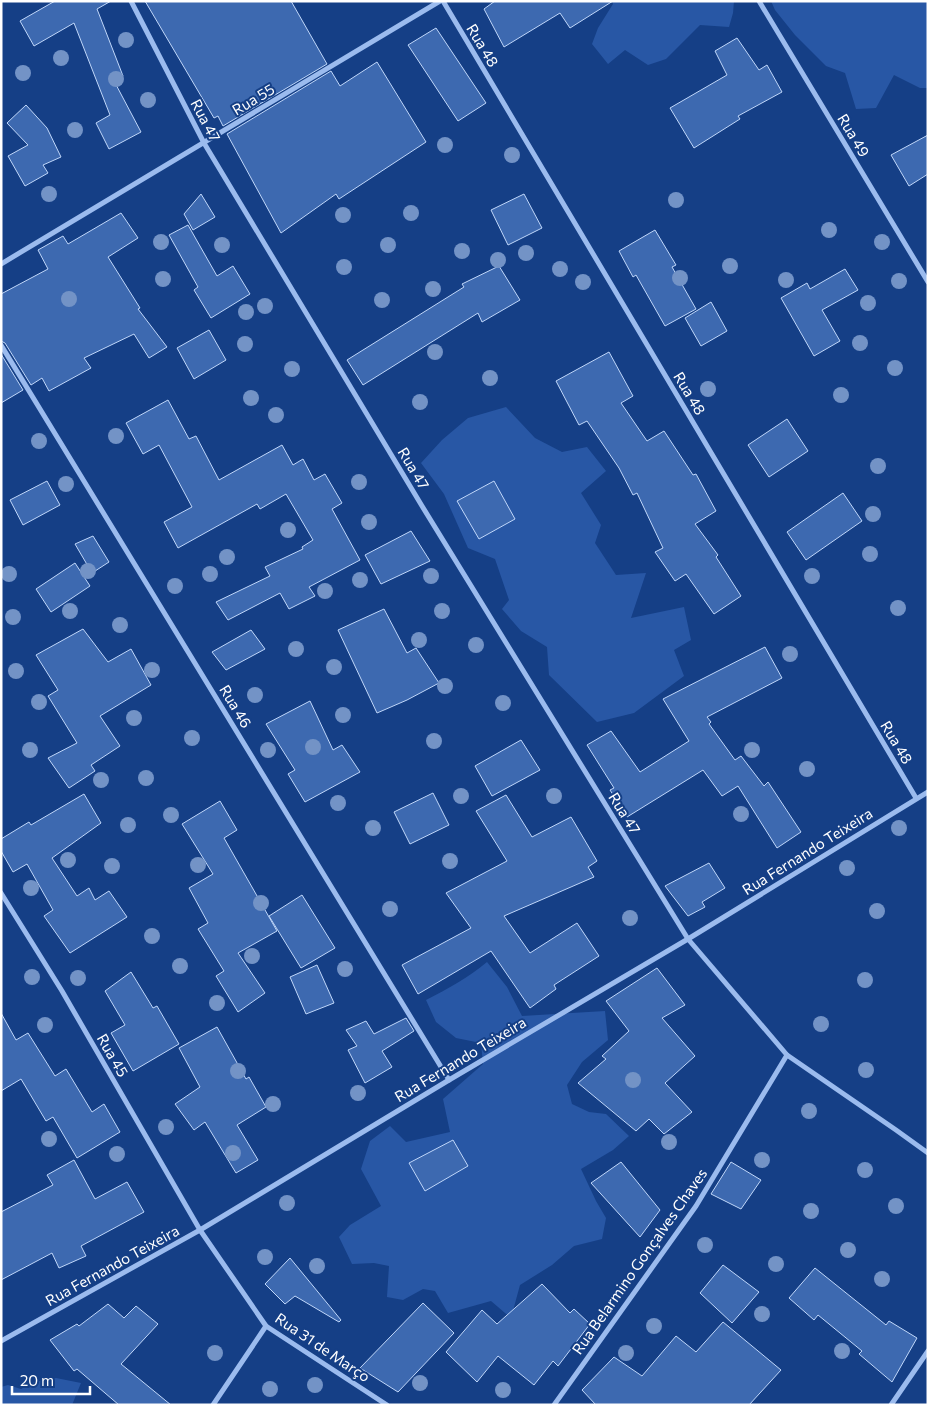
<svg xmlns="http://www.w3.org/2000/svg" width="929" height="1406" viewBox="0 0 929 1406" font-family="Commissioner,sans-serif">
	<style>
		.green { fill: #2857a5 }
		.building { fill: #3d69b0; stroke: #c0d7fa }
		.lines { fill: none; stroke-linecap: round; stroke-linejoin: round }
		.street { stroke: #9bbbee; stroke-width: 5 }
		.tree { fill: #7393c6 }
		.labels { text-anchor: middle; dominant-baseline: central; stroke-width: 4; stroke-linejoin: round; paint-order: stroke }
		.street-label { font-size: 15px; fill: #fff; stroke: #153f86 }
	</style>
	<rect width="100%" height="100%" fill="#153f86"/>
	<g class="green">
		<path d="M 612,1 L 734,1 L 733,13 L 729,27 L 700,25 L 666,59 L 648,65 L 625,50 L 608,64 L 592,44 L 598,28 L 613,4 Z"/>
		<path d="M 771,1 L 928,1 L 928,88 L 920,88 L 894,75 L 876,108 L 856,109 L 845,73 L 826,66 L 795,35 L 775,10 Z"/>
		<path d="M 506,407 L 535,438 L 562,452 L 587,447 L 606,471 L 581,493 L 601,525 L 595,543 L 616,575 L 646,573 L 631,618 L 684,607 L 691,640 L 674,650 L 684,676 L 634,713 L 597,722 L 549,675 L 547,647 L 521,631 L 502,609 L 509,600 L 495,559 L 468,548 L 444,494 L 421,463 L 442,440 L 468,418 Z"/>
		<path d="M 487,962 L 507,987 L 522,1016 L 605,1011 L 608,1040 L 582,1062 L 567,1085 L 572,1104 L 589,1112 L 606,1114 L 629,1136 L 613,1150 L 581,1169 L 596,1201 L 606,1218 L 602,1239 L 574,1246 L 552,1265 L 520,1285 L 511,1318 L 491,1301 L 448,1313 L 435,1291 L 423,1289 L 403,1300 L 387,1297 L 389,1266 L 374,1263 L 352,1264 L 339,1237 L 350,1225 L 381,1206 L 361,1169 L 370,1141 L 390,1126 L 406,1142 L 450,1132 L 443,1099 L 483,1064 L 481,1043 L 456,1038 L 436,1022 L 426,1000 C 448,989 469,977 487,962 Z"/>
		<path d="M 56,1378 L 81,1383 L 72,1405 L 1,1405 L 1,1387 L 8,1385 L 21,1389 L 34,1382 Z"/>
	</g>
	<g class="building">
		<path d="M 55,1 L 111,1 L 97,9 L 123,76 L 113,79 L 141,132 L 109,149 L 96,123 L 110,115 L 74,23 L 34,46 L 20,21 Z"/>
		<path d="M 145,1 L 291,1 L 327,64 L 223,126 L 218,116 L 214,118 Z"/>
		<path d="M 495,1 L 613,1 L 570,28 L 560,13 L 504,47 L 484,9 Z"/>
		<path d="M 436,28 L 486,103 L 458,121 L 408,45 Z"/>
		<path d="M 737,38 L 759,70 L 767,65 L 782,92 L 738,116 L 740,119 L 694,148 L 670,108 L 727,75 L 715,51 Z"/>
		<path d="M 377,62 L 426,142 L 339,199 L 336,194 L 281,233 L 227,134 L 331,71 L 340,86 Z"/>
		<path d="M 26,105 L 47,128 L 61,157 L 43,165 L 48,173 L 25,186 L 8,156 L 28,145 L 7,123 Z"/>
		<path d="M 928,135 L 928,174 L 909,186 L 891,155 Z"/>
		<path d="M 201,194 L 215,217 L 193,230 L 184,214 Z"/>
		<path d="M 524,194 L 542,228 L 508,245 L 491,210 Z"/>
		<path d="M 121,213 L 138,238 L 108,257 L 140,308 L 138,309 L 167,347 L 149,358 L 134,334 L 84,358 L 91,368 L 49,391 L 42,378 L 31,385 L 5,343 L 1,341 L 1,294 L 48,269 L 38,250 L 63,236 L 68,244 Z"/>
		<path d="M 188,225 L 217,276 L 233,266 L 250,294 L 211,318 L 194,290 L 198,287 L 169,235 Z"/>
		<path d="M 655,230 L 676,265 L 672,267 L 696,309 L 665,326 L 636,275 L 633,277 L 619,251 Z"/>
		<path d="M 499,266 L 520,300 L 482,322 L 478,313 L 363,385 L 347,360 L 464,287 L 462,284 Z"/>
		<path d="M 845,269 L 858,290 L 822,310 L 840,341 L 814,356 L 781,298 L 807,283 L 810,289 Z"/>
		<path d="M 711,302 L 727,331 L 701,346 L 685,318 Z"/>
		<path d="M 209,330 L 226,360 L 194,379 L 177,348 Z"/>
		<path d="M 609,352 L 633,396 L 621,403 L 647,441 L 664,431 L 693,475 L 696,474 L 716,511 L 695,524 L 718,555 L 716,557 L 741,596 L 714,614 L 686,574 L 675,581 L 655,552 L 663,548 L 637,493 L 633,495 L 619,468 L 587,421 L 579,425 L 556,381 Z"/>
		<path d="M 1,354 L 23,390 L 1,403 Z"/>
		<path d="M 168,400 L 189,439 L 196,436 L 219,480 L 282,445 L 293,465 L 303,459 L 314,480 L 325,474 L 342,503 L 332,509 L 360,560 L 309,587 L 315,596 L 289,609 L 280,593 L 228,620 L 216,602 L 270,576 L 265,567 L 303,549 L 302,547 L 313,540 L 286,494 L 260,509 L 257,504 L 178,548 L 164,522 L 192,507 L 159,445 L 143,454 L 126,423 Z"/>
		<path d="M 787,419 L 808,451 L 769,477 L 748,445 Z"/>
		<path d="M 47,481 L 60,505 L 23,525 L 10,500 Z"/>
		<path d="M 494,481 L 515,519 L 479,539 L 457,501 Z"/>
		<path d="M 843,493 L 862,521 L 806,560 L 787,532 Z"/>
		<path d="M 411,531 L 430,561 L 381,584 L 365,555 Z"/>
		<path d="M 93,536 L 109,562 L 92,573 L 75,544 Z"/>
		<path d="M 75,563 L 90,586 L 51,612 L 36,589 Z"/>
		<path d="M 384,609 L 407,653 L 416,648 L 439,683 L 407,700 L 377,713 L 338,630 Z"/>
		<path d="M 83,629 L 108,662 L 131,649 L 151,685 L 100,716 L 120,746 L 91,765 L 95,771 L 69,788 L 48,758 L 77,743 L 48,696 L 58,690 L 36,655 Z"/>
		<path d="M 251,630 L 265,649 L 226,670 L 212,652 Z"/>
		<path d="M 765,647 L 782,678 L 707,717 L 711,722 L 709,724 L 735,760 L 741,756 L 764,786 L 768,782 L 801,832 L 777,848 L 738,786 L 722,796 L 703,770 L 627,817 L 610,790 L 614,788 L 587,745 L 611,731 L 640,772 L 689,741 L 663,699 Z"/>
		<path d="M 310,701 L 333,750 L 342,745 L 360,772 L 305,802 L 288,774 L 295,770 L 266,724 Z"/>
		<path d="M 521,740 L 540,770 L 492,796 L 475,766 Z"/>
		<path d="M 433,793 L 449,825 L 410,844 L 394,812 Z"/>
		<path d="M 84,794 L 101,823 L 52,858 L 77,896 L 89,888 L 95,900 L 109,891 L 127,917 L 70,953 L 44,916 L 53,910 L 27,864 L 13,872 L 1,851 L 1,839 L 29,822 L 31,825 Z"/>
		<path d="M 506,795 L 532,837 L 571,817 L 597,861 L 588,867 L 594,877 L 504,916 L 530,953 L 577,923 L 599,956 L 554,985 L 556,989 L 530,1008 L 491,951 L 418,994 L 402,965 L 471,928 L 446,893 L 507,861 L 476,811 Z"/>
		<path d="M 220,801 L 237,830 L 224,838 L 277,931 L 238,953 L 265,993 L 238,1012 L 216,976 L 224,971 L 198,929 L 208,923 L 189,888 L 213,874 L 182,824 Z"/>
		<path d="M 709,863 L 725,888 L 702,902 L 705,907 L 688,916 L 665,886 Z"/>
		<path d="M 302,895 L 335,948 L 301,968 L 269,916 Z"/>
		<path d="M 317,965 L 334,1003 L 306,1014 L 290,977 Z"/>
		<path d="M 657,968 L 685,1005 L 662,1018 L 695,1056 L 665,1083 L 692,1112 L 664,1134 L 649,1119 L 636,1131 L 578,1083 L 606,1059 L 602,1056 L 629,1031 L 606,1001 Z"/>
		<path d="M 131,972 L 153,1008 L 157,1006 L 179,1044 L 133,1071 L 111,1033 L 125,1025 L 105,991 Z"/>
		<path d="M 1,1013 L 16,1040 L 28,1033 L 55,1076 L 66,1069 L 92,1112 L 104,1104 L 120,1132 L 77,1158 L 53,1117 L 46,1121 L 21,1079 L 1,1091 Z"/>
		<path d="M 406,1018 L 414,1031 L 382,1051 L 392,1067 L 365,1083 L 348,1050 L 357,1046 L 346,1030 L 366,1021 L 374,1034 Z"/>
		<path d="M 217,1027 L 246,1079 L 249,1077 L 266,1107 L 237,1125 L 258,1160 L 236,1173 L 205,1122 L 194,1130 L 175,1104 L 200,1087 L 179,1048 Z"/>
		<path d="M 453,1140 L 468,1166 L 425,1191 L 409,1163 Z"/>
		<path d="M 74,1160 L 95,1199 L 127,1182 L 144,1212 L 81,1246 L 86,1256 L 59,1268 L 52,1253 L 1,1280 L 1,1212 L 53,1185 L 47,1175 Z"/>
		<path d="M 621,1162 L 660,1210 L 640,1237 L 591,1183 Z"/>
		<path d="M 731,1162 L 761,1180 L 741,1209 L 711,1194 Z"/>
		<path d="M 290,1258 L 341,1320 L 339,1322 L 295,1296 L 285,1304 L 265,1284 Z"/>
		<path d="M 723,1265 L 759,1292 L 732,1323 L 700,1293 Z"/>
		<path d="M 815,1268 L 886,1325 L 889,1321 L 917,1338 L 892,1382 L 859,1354 L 862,1351 L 818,1315 L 814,1320 L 789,1298 Z"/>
		<path d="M 542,1284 L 570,1313 L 574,1309 L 590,1324 L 558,1366 L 553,1361 L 534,1385 L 498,1356 L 477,1382 L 446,1352 L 482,1310 L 497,1324 Z"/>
		<path d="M 423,1303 L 454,1333 L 398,1392 L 360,1368 Z"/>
		<path d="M 108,1304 L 124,1318 L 136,1306 L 158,1324 L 121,1364 L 171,1405 L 119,1405 L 77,1369 L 74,1371 L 50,1340 L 77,1324 L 79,1326 Z"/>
		<path d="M 723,1322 L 781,1370 L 749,1405 L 596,1405 L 582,1390 L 614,1357 L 642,1376 L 676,1336 L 696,1352 Z"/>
	</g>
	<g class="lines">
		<g class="street">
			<path d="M 131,1 L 204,143 L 422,506 L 688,939 L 787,1055 L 696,1206 L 554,1405"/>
			<path d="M 443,1 L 916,798"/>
			<path d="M 759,1 L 928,282"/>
			<path d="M 1,264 L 440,1"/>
			<path d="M 1,345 L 449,1080"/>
			<path d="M 1,893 L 62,991 L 200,1230 L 266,1326 L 387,1405"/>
			<path d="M 787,1055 L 896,1130 L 928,1153"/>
			<path d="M 1,1341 L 200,1230 L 449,1080 L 688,939 L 928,792"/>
			<path d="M 213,1405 L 266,1326"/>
			<path d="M 891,1405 L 928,1351"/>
		</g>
	</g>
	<g class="tree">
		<circle cx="126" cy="40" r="8"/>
		<circle cx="61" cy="58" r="8"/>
		<circle cx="23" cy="73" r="8"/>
		<circle cx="116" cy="79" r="8"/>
		<circle cx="148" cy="100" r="8"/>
		<circle cx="75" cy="130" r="8"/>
		<circle cx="445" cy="145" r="8"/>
		<circle cx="512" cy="155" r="8"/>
		<circle cx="49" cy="194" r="8"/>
		<circle cx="676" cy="200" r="8"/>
		<circle cx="411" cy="213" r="8"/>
		<circle cx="343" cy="215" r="8"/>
		<circle cx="829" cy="230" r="8"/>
		<circle cx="161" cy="242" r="8"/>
		<circle cx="882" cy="242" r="8"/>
		<circle cx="222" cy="245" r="8"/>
		<circle cx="388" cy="245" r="8"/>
		<circle cx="462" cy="251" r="8"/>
		<circle cx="526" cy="253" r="8"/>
		<circle cx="498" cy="260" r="8"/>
		<circle cx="730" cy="266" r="8"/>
		<circle cx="344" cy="267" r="8"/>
		<circle cx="560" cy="269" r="8"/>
		<circle cx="680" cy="278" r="8"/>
		<circle cx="163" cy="279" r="8"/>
		<circle cx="786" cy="280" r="8"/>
		<circle cx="899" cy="281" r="8"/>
		<circle cx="583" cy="282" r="8"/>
		<circle cx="433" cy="289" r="8"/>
		<circle cx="69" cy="299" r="8"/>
		<circle cx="382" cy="300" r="8"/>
		<circle cx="868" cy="303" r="8"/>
		<circle cx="265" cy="306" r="8"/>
		<circle cx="246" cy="312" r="8"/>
		<circle cx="860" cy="343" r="8"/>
		<circle cx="245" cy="344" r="8"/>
		<circle cx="435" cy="352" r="8"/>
		<circle cx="895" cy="368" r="8"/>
		<circle cx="292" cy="369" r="8"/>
		<circle cx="490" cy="378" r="8"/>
		<circle cx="708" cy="389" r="8"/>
		<circle cx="841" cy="395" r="8"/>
		<circle cx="251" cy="398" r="8"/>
		<circle cx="420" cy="402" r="8"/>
		<circle cx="276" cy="415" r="8"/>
		<circle cx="116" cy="436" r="8"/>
		<circle cx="39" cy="441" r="8"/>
		<circle cx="878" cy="466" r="8"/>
		<circle cx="359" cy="482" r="8"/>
		<circle cx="66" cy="484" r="8"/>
		<circle cx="873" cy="514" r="8"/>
		<circle cx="369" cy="522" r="8"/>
		<circle cx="288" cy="530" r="8"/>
		<circle cx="870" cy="554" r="8"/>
		<circle cx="227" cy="557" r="8"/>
		<circle cx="88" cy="571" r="8"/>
		<circle cx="9" cy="574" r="8"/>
		<circle cx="210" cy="574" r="8"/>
		<circle cx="431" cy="576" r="8"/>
		<circle cx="812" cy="576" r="8"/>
		<circle cx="360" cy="580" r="8"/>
		<circle cx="175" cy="586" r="8"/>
		<circle cx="325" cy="591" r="8"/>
		<circle cx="898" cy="608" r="8"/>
		<circle cx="70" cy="611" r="8"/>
		<circle cx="442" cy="611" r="8"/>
		<circle cx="13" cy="617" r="8"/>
		<circle cx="120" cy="625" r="8"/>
		<circle cx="419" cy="640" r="8"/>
		<circle cx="476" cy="645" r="8"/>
		<circle cx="296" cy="649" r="8"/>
		<circle cx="790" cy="654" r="8"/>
		<circle cx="334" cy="667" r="8"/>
		<circle cx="152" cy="670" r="8"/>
		<circle cx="16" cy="671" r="8"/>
		<circle cx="445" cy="686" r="8"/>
		<circle cx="255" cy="695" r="8"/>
		<circle cx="39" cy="702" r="8"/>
		<circle cx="503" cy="703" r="8"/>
		<circle cx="343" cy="715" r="8"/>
		<circle cx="134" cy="718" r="8"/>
		<circle cx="192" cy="738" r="8"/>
		<circle cx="434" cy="741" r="8"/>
		<circle cx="313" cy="747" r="8"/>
		<circle cx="30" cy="750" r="8"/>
		<circle cx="268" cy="750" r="8"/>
		<circle cx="752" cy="750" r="8"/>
		<circle cx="807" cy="769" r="8"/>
		<circle cx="146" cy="778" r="8"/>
		<circle cx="101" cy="780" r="8"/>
		<circle cx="461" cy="796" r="8"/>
		<circle cx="554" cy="796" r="8"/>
		<circle cx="338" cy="803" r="8"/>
		<circle cx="741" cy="814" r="8"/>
		<circle cx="171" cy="815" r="8"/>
		<circle cx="128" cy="825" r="8"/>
		<circle cx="373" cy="828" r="8"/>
		<circle cx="899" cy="828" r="8"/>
		<circle cx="68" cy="860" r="8"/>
		<circle cx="450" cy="861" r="8"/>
		<circle cx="198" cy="865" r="8"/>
		<circle cx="112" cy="866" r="8"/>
		<circle cx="847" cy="868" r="8"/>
		<circle cx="31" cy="888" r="8"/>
		<circle cx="261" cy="903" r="8"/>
		<circle cx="390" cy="909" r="8"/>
		<circle cx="877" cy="911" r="8"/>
		<circle cx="630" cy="918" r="8"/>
		<circle cx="152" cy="936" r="8"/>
		<circle cx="252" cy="956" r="8"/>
		<circle cx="180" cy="966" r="8"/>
		<circle cx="345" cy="969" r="8"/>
		<circle cx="32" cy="977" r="8"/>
		<circle cx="78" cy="978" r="8"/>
		<circle cx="865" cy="980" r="8"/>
		<circle cx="217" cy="1003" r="8"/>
		<circle cx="821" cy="1024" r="8"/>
		<circle cx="45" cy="1025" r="8"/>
		<circle cx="866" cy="1070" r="8"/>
		<circle cx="238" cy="1071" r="8"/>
		<circle cx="633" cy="1080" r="8"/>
		<circle cx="358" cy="1093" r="8"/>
		<circle cx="273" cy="1104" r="8"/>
		<circle cx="809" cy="1111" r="8"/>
		<circle cx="166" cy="1127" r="8"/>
		<circle cx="49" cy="1139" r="8"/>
		<circle cx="669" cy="1142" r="8"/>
		<circle cx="233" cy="1153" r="8"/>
		<circle cx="117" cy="1154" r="8"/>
		<circle cx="762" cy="1160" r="8"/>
		<circle cx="865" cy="1170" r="8"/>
		<circle cx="287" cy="1203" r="8"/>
		<circle cx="896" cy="1206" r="8"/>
		<circle cx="811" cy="1211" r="8"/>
		<circle cx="705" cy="1245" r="8"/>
		<circle cx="848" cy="1250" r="8"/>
		<circle cx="265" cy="1257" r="8"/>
		<circle cx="776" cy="1264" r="8"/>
		<circle cx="317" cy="1266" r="8"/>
		<circle cx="882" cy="1279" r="8"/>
		<circle cx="762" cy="1314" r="8"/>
		<circle cx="654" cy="1326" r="8"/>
		<circle cx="842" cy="1351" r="8"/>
		<circle cx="215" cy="1353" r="8"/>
		<circle cx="626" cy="1353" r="8"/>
		<circle cx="420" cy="1383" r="8"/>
		<circle cx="315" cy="1385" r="8"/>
		<circle cx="270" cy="1389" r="8"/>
		<circle cx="503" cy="1390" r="8"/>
	</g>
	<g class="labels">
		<g class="street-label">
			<text transform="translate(483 45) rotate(59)">Rua 48</text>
			<text transform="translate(253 99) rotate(-31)">Rua 55</text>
			<text transform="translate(206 120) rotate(62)">Rua 47</text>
			<text transform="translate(854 135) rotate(59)">Rua 49</text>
			<text transform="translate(690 393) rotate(59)">Rua 48</text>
			<text transform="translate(414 468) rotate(59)">Rua 47</text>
			<text transform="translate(236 706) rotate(59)">Rua 46</text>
			<text transform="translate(897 742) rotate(59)">Rua 48</text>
			<text transform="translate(625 813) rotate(58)">Rua 47</text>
			<text transform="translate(807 851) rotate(-32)">Rua Fernando Teixeira</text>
			<text transform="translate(113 1055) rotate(60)">Rua 45</text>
			<text transform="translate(460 1059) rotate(-31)">Rua Fernando Teixeira</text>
			<text transform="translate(639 1261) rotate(-55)">Rua Belarmino Gonçalves Chaves</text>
			<text transform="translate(112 1265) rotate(-29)">Rua Fernando Teixeira</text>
			<text transform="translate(323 1347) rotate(34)">Rua 31 de Março</text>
		</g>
	</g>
	<rect width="929" height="1406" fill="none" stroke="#ffffff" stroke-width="5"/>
	<path d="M12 1386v8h78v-8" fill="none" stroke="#ffffff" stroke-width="2.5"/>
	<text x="20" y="1386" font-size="15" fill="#ffffff" stroke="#153f86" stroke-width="4" paint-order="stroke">20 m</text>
</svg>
